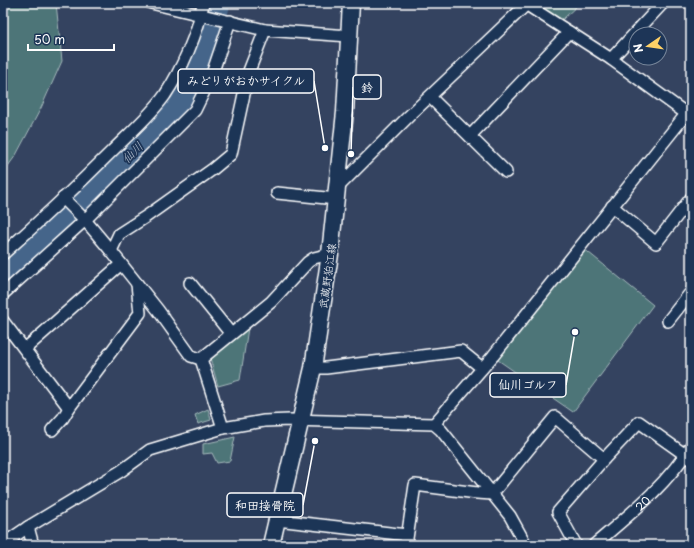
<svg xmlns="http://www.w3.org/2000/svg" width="694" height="548" viewBox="0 0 694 548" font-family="'Playpen Sans','Klee One',sans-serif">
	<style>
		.green { fill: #4d7478; stroke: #a6babc }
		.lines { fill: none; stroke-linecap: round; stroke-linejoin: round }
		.river { stroke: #45658a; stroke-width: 21 }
		.minor-casing { stroke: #fff; stroke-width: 14 }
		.secondary-casing { stroke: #fff; stroke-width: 19 }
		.minor { stroke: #1d3557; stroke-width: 11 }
		.secondary { stroke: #1d3557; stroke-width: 16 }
		.labels { text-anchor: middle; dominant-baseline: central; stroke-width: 3.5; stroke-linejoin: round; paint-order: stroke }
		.street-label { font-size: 11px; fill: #fff; stroke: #1d3557 }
		.water-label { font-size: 12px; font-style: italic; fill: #b5c1d0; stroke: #1d3557 }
		.leader { fill: none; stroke: #fff; stroke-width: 1.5 }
		.callout-dot { fill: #fff; stroke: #1d3557; stroke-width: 1.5 }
		.callout { fill: #1d3557; stroke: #fff; stroke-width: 1.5 }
		.callout-label { font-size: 12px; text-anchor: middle; font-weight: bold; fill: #fff }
	</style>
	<rect width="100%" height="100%" fill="#344360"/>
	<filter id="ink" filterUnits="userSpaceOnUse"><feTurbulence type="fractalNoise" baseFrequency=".025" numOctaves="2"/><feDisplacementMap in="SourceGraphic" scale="8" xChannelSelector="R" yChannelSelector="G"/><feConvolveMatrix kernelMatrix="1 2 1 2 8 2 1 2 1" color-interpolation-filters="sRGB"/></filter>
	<g filter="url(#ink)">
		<g class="green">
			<path d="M 3,3 L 56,3 L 62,61 L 41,108 L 16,155 L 3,173 Z"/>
			<path d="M 534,3 L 580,3 L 563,19 L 558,19 Z"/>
			<path d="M 583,248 L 653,305 L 573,412 L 495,358 Z"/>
			<path d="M 248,328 L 240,380 L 218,386 L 210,358 Z"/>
			<path d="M 208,409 L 211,420 L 198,424 L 195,415 Z"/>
			<path d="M 235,437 L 230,461 L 217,463 L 212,453 L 203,454 L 203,444 Z"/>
		</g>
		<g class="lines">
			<path class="river" d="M 3,272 L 63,220 L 150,135 L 182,98 L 209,41 L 220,3"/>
			<defs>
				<g id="minor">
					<path d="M 151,3 L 265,30 L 349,36"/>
					<path d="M 524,3 L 611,59 L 691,117"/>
					<path d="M 611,59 L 663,3"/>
					<path d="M 430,97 L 506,172"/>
					<path d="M 470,136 L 569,32"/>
					<path d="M 337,188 L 409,116 L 528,3"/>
					<path d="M 277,193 L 336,199"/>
					<path d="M 63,198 L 85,220 L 111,251 L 158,310 L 191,356 L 201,359"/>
					<path d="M 612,206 L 656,243 L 691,198"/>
					<path d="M 111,251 L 119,234 L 147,216 L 213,169 L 231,154 L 249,71 L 265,30"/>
					<path d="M 3,254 C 40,221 76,187 111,152 C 128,135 151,115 165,95 C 181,71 199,31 203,3"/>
					<path d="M 190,283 L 231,334"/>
					<path d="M 3,294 L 85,220 L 195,110 L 211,77 L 230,21"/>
					<path d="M 3,321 L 69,408"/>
					<path d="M 668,321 L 691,292"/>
					<path d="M 25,349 L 121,264"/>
					<path d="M 201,359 L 271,302 L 308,262 L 314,258 L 330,254"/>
					<path d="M 201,359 L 223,428"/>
					<path d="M 313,368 L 326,368 L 461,351 L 482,368"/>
					<path d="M 434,424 L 493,356 L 687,113"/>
					<path d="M 52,430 L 63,418 L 69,408 L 140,313 L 137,284"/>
					<path d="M 277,520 L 407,535"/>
					<path d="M 28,527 L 33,545"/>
					<path d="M 3,544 L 28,527 L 121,471 L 150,450 L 223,428 L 264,421 L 290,420 L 434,424 L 441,430 L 510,516 L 526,545"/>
					<path d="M 406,545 L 415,485 L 477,493 L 492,494 L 555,417 L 604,459"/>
					<path d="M 576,545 L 558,512 L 604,459 L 639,422 L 691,459"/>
					<path id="s1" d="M 594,545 C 630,514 665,487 691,446"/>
				</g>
				<path id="secondary" d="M 271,545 L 313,368 L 330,254 L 345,112 L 351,3"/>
			</defs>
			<use href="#minor" class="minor-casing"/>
			<use href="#secondary" class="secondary-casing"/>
			<use href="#minor" class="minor"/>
			<use href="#secondary" class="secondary"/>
		</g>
	</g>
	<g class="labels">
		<g class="street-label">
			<text transform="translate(327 276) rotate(-82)">武蔵野狛江線</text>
			<text stroke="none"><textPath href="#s1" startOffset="64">20</textPath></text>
		</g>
		<g class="water-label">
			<text transform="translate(132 152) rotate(-45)">仙川</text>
		</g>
	</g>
	<path class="leader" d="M325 148L314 81M351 154L353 87M575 332L566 385M315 441L303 505"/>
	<g class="callout-dot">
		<circle cx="325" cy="148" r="4"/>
		<circle cx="351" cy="154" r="4"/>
		<circle cx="575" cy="332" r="4"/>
		<circle cx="315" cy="441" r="4"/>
	</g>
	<g class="callout">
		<rect x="178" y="69" width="136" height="24" rx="4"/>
		<rect x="353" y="75" width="28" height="24" rx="4"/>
		<rect x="490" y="373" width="76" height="24" rx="4"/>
		<rect x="227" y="493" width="76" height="24" rx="4"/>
	</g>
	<g class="callout-label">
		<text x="246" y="85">みどりがおかサイクル</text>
		<text x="367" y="92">鈴</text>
		<text x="528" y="389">仙川ゴルフ</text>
		<text x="265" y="510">和田接骨院</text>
	</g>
	<rect width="694" height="548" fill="none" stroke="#1d3557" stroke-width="16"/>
	<rect x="8" y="8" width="678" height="532" fill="none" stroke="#fff" stroke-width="1.5" filter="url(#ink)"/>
	<g transform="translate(648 46) rotate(257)"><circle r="19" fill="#1d3557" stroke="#77869a"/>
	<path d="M0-3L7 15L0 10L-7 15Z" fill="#ffd166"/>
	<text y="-6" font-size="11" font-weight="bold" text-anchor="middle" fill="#ffffff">N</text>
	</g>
	<path d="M28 44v6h86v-6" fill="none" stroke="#ffffff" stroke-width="2"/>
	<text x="34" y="44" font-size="12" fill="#ffffff" stroke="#1d3557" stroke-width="3" paint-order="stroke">50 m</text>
</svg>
